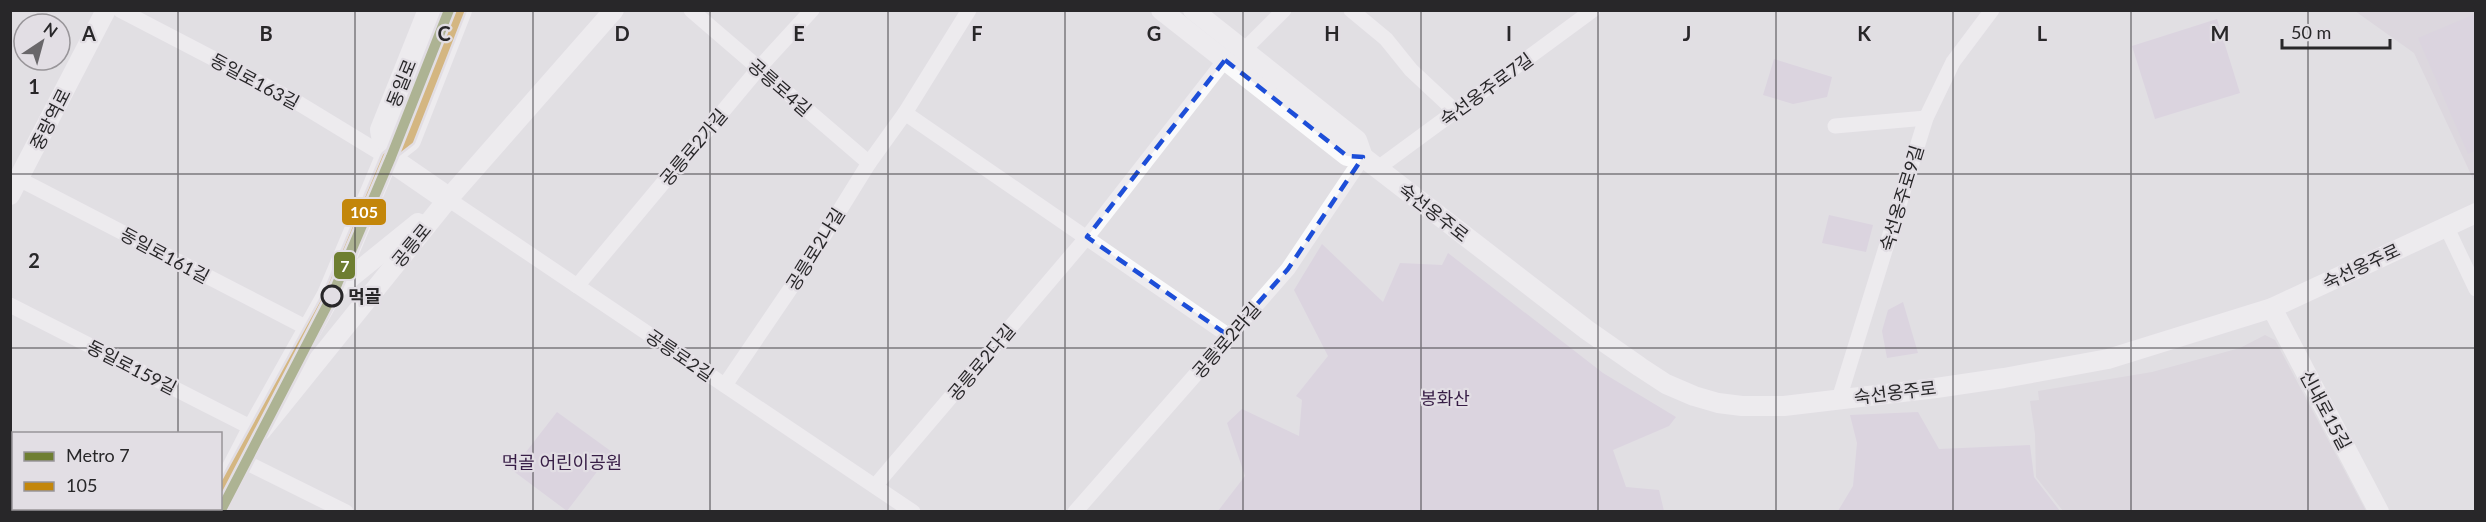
<svg xmlns="http://www.w3.org/2000/svg" width="2486" height="522" viewBox="0 0 2486 522" font-family="Lato,'Noto Sans KR',sans-serif">
	<style>
		.built { fill: #d4cfd7 }
		.green { fill: #d2c8da }
		.lines { fill: none; stroke-linecap: round; stroke-linejoin: round }
		.minor { stroke: #fafafb; stroke-width: 15 }
		.tertiary { stroke: #fafafb; stroke-width: 20 }
		.primary { stroke: #fafafb; stroke-width: 24 }
		.bus-1-casing { stroke: #e2dee4; stroke-width: 14 }
		.bus-1 { stroke: #c3860a; stroke-width: 9 }
		.metro-1-casing { stroke: #e2dee4; stroke-width: 15 }
		.metro-1 { stroke: #6e7e31; stroke-width: 10 }
		.marked { fill: none; stroke: #1d4ed8; stroke-width: 4.5; stroke-dasharray: 12 8; stroke-linejoin: round }
		.grid { fill: none; stroke: #282729; stroke-width: 1.5; stroke-opacity: 0.55 }
		.stop-dot { fill: #e2dee4; stroke: #282729; stroke-width: 3 }
		.labels { text-anchor: middle; dominant-baseline: central; stroke-width: 4.5; stroke-linejoin: round; paint-order: stroke }
		.street-label { font-size: 18px; fill: #282729; stroke: #e2dee4 }
		.stop-label { font-size: 18px; font-weight: bold; fill: #282729; stroke: #e2dee4; text-anchor: start }
		.park-label { font-size: 18px; fill: #361c45; stroke: #e2dee4 }
		.grid-label { font-size: 20px; text-anchor: middle; font-weight: bold; fill: #282729; stroke: #e2dee4; stroke-width: 4.5; stroke-linejoin: round; paint-order: stroke }
		.line-badge { stroke: #e2dee4; stroke-width: 2 }
		.badge-label { font-size: 16px; text-anchor: middle; font-weight: bold; fill: #fff }
	</style>
	<rect width="100%" height="100%" fill="#e1dfe3"/>
	<g class="built">
		<path d="M 2355,11 L 2475,11 L 2475,183 L 2414,53 Z"/>
		<path d="M 2265,335 L 2275,340 L 2366,511 L 2063,511 L 2036,477 L 2035,434 L 2030,401 L 2039,400 L 2038,391 L 2152,372 L 2240,348 Z"/>
	</g>
	<g class="green">
		<path d="M 2475,14 L 2475,151 L 2468,154 L 2418,38 Z"/>
		<path d="M 2217,19 L 2240,93 L 2155,119 L 2132,46 Z"/>
		<path d="M 1774,59 L 1832,77 L 1827,97 L 1793,104 L 1763,95 Z"/>
		<path d="M 1829,215 L 1873,225 L 1866,252 L 1822,243 Z"/>
		<path d="M 1322,244 L 1383,302 L 1400,263 L 1442,265 L 1448,253 L 1603,373 L 1676,417 L 1669,426 L 1613,450 L 1626,487 L 1659,490 L 1664,511 L 1218,511 L 1245,476 L 1227,423 L 1242,409 L 1299,436 L 1302,400 L 1296,396 L 1328,356 L 1294,290 Z"/>
		<path d="M 1903,302 L 1918,353 L 1887,358 L 1882,331 L 1888,310 Z"/>
		<path d="M 557,412 L 612,452 L 567,511 L 512,470 Z"/>
		<path d="M 1918,412 L 1939,449 L 2030,445 L 2034,477 L 2060,511 L 1838,511 L 1853,486 L 1857,443 L 1850,415 Z"/>
	</g>
	<g class="lines">
		<g class="minor">
			<path d="M 120,10 L 295,101 L 387,157"/>
			<path d="M 691,10 L 869,163"/>
			<path d="M 1351,10 L 1386,39 L 1411,70 L 1456,112"/>
			<path d="M 1244,50 L 1284,10"/>
			<path d="M 905,113 L 1229,336"/>
			<path d="M 1835,126 L 1926,118"/>
			<path d="M 1378,168 L 1593,10"/>
			<path d="M 19,179 L 311,330"/>
			<path d="M 448,199 L 913,512"/>
			<path d="M 2446,226 L 2476,289"/>
			<path d="M 577,286 L 759,68 L 812,10"/>
			<path d="M 10,305 L 254,429"/>
			<path d="M 725,385 L 799,276 L 869,163 L 905,113 L 969,10"/>
			<path d="M 1839,399 L 1926,118 L 1953,62 L 1992,10"/>
			<path d="M 239,459 L 346,512"/>
			<path d="M 875,486 L 1087,237 L 1225,60"/>
			<path d="M 1075,512 L 1288,269 L 1363,157"/>
		</g>
		<g class="tertiary">
			<path d="M 1161,10 L 1347,156 L 1363,157"/>
			<path d="M 1193,10 L 1357,140 L 1363,157 L 1587,330 L 1640,367 L 1666,384 L 1694,396 L 1718,403 L 1742,406 L 1784,406 L 1936,388 L 2004,378 L 2108,359 L 2272,308 L 2476,213"/>
			<path d="M 10,195 L 106,10"/>
			<path d="M 329,295 L 418,223"/>
			<path d="M 2272,308 L 2379,512"/>
			<path d="M 261,431 L 448,199 L 614,10"/>
		</g>
		<g class="primary">
			<path d="M 387,157 L 382,130 L 430,10"/>
			<path d="M 387,157 L 448,199"/>
			<path d="M 220,495 L 254,429 L 329,295 L 387,157 L 409,140 L 460,10"/>
		</g>
		<defs>
			<path id="bus-1" d="M 220,494 L 329,295 L 387,157 L 409,140 L 460,10"/>
		</defs>
		<use href="#bus-1" class="bus-1-casing"/>
		<use href="#bus-1" class="bus-1"/>
		<defs>
			<path id="metro-1" d="M 220,512 L 332,296 L 391,157 L 449,10"/>
		</defs>
		<use href="#metro-1" class="metro-1-casing"/>
		<use href="#metro-1" class="metro-1"/>
	</g>
	<path d="M0 0H2486V522H0ZM 1225,60 L 1347,156 L 1363,157 L 1288,269 L 1229,336 L 1087,237 Z" fill="#e1dfe3" fill-opacity=".55" fill-rule="evenodd"/>
	<path class="marked" d="M 1225,60 L 1347,156 L 1363,157 L 1288,269 L 1229,336 L 1087,237 Z"/>
	<path class="grid" d="M 178,10 L 178,434M 355,10 L 355,512M 533,10 L 533,512M 710,10 L 710,512M 888,10 L 888,512M 1065,10 L 1065,512M 1243,10 L 1243,512M 1421,10 L 1421,512M 1598,10 L 1598,512M 1776,10 L 1776,512M 1953,10 L 1953,512M 2131,10 L 2131,512M 2308,10 L 2308,512M 10,174 L 2476,174M 10,348 L 2476,348M 178,508 L 178,512"/>
	<circle class="stop-dot" cx="332" cy="296" r="10"/>
	<g class="labels">
		<g class="street-label">
			<text transform="translate(255 81) rotate(28)">동일로163길</text>
			<text transform="translate(401 83) rotate(-68)">동일로</text>
			<text transform="translate(780 87) rotate(41)">공릉로4길</text>
			<text transform="translate(1486 89) rotate(-36)">숙선옹주로7길</text>
			<text transform="translate(50 119) rotate(-63)">중랑역로</text>
			<text transform="translate(693 147) rotate(-50)">공릉로2가길</text>
			<text transform="translate(1901 198) rotate(-73)">숙선옹주로9길</text>
			<text transform="translate(1434 212) rotate(38)">숙선옹주로</text>
			<text transform="translate(411 245) rotate(-51)">공릉로</text>
			<text transform="translate(815 249) rotate(-58)">공릉로2나길</text>
			<text transform="translate(165 255) rotate(28)">동일로161길</text>
			<text transform="translate(2361 266) rotate(-25)">숙선옹주로</text>
			<text transform="translate(1226 340) rotate(-49)">공릉로2라길</text>
			<text transform="translate(680 355) rotate(34)">공릉로2길</text>
			<text transform="translate(981 362) rotate(-50)">공릉로2다길</text>
			<text transform="translate(132 367) rotate(27)">동일로159길</text>
			<text transform="translate(1895 392) rotate(-7)">숙선옹주로</text>
			<text transform="translate(2326 410) rotate(62)">신내로15길</text>
		</g>
		<g class="stop-label">
			<text x="348" y="296">먹골</text>
		</g>
		<g class="park-label">
			<text x="1445" y="398">봉화산</text>
			<text x="562" y="462">먹골 어린이공원</text>
		</g>
	</g>
	<g class="grid-label">
		<text x="89" y="41">A</text>
		<text x="266" y="41">B</text>
		<text x="444" y="41">C</text>
		<text x="622" y="41">D</text>
		<text x="799" y="41">E</text>
		<text x="977" y="41">F</text>
		<text x="1154" y="41">G</text>
		<text x="1332" y="41">H</text>
		<text x="1509" y="41">I</text>
		<text x="1687" y="41">J</text>
		<text x="1864" y="41">K</text>
		<text x="2042" y="41">L</text>
		<text x="2220" y="41">M</text>
		<text x="34" y="94">1</text>
		<text x="34" y="268">2</text>
	</g>
	<g class="line-badge">
		<rect x="341" y="198" width="46" height="28" rx="6" fill="#c3860a"/>
		<rect x="333" y="251" width="23" height="29" rx="6" fill="#6e7e31"/>
	</g>
	<g class="badge-label">
		<text x="364" y="218">105</text>
		<text x="345" y="272">7</text>
	</g>
	<rect width="2486" height="522" fill="none" stroke="#282729" stroke-width="24"/>
	<rect x="12" y="432" width="210" height="78" fill="#e2dee4" stroke="#989599" stroke-width="1.5"/>
	<rect x="24" y="452" width="30" height="9" fill="#6e7e31" stroke="#989599" stroke-width="1.5"/>
	<text x="66" y="462" font-size="18" fill="#282729">Metro 7</text>
	<rect x="24" y="482" width="30" height="9" fill="#c3860a" stroke="#989599" stroke-width="1.5"/>
	<text x="66" y="492" font-size="18" fill="#282729">105</text>
	<g transform="translate(42 42) rotate(36)"><circle r="28" fill="#e2dee4" stroke="#989599" stroke-width="1.5"/>
	<path d="M0-4.5L10 22L0 15L-10 22Z" fill="#69676a"/>
	<text y="-9" font-size="16" font-weight="bold" text-anchor="middle" fill="#282729">N</text>
	</g>
	<path d="M2282 39v9h108v-9" fill="none" stroke="#282729" stroke-width="3"/>
	<text x="2291" y="39" font-size="18" fill="#282729" stroke="#e2dee4" stroke-width="4.5" paint-order="stroke">50 m</text>
</svg>
